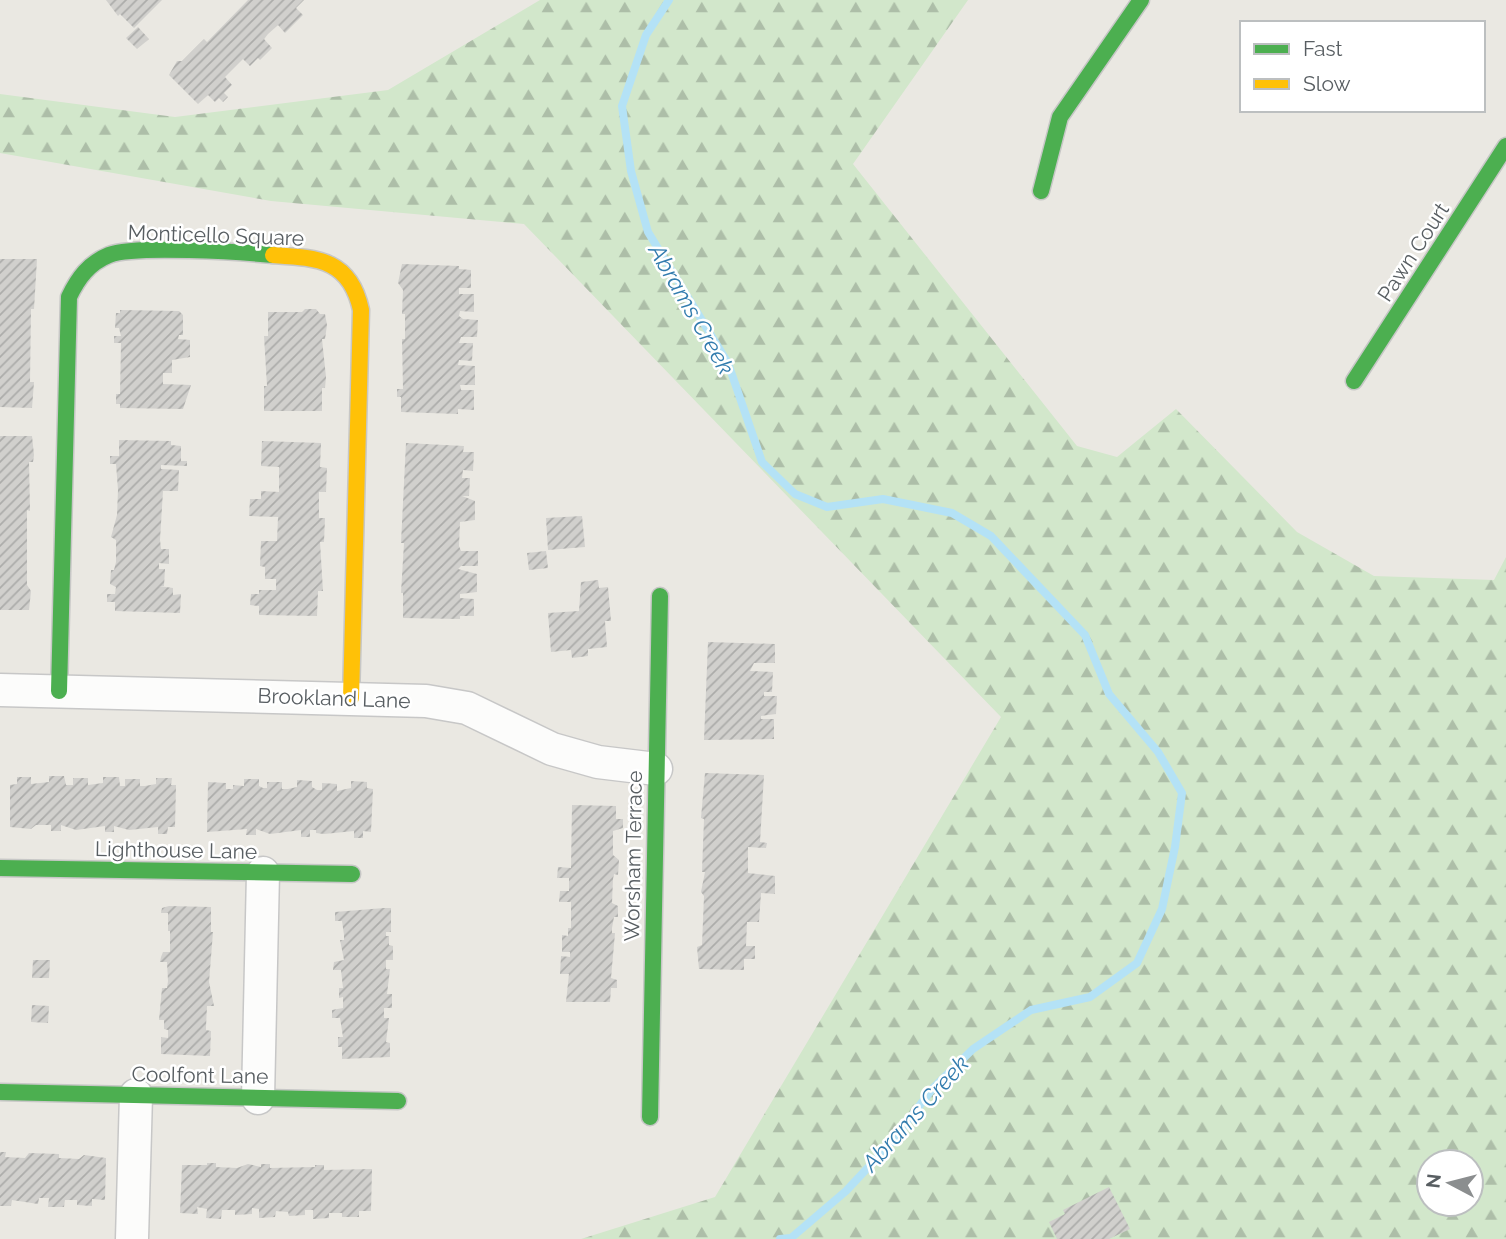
<svg xmlns="http://www.w3.org/2000/svg" width="1506" height="1239" viewBox="0 0 1506 1239" font-family="Raleway,sans-serif">
	<style>
		.forest { fill: url(#forest-firs); fill-rule: evenodd }
		.lines { fill: none; stroke-linecap: round; stroke-linejoin: round }
		.stream { stroke: #b4e2f6; stroke-width: 8 }
		.building { fill: url(#building-hatch) }
		.street-casing { stroke: #c7c7c7; stroke-width: 35 }
		.fast-casing { stroke: #c7c7c6; stroke-width: 19 }
		.slow-casing { stroke: #c7c7c6; stroke-width: 19 }
		.street { stroke: #fcfcfb; stroke-width: 32 }
		.fast { stroke: #4caf50; stroke-width: 16 }
		.slow { stroke: #ffc107; stroke-width: 16 }
		.labels { text-anchor: middle; dominant-baseline: central; stroke-width: 5; stroke-linejoin: round; paint-order: stroke }
		.street-label { font-size: 21px; fill: #585e62; stroke: #fff }
		.water-label { font-size: 23px; font-style: italic; fill: #327cae; stroke: #fff }
	</style>
	<defs>
		<pattern id="forest-firs" width="22" height="20" patternUnits="userSpaceOnUse" patternTransform="scale(1.75)"><rect width="22" height="20" fill="#d2e7cb"/><path d="M5 1l3.5 6h-7zM16 11l3.5 6h-7z" fill="#adbea8"/></pattern>
		<pattern id="building-hatch" width="6" height="6" patternUnits="userSpaceOnUse" patternTransform="scale(1.75)"><rect width="6" height="6" fill="#d1d0cd"/><path d="M-1 1l2-2M0 6l6-6M5 7l2-2" fill="none" stroke="#acacaa"/></pattern>
	</defs>
	<rect width="100%" height="100%" fill="#eae8e2"/>
	<path class="forest" d="M 540,0 L 968,0 L 853,164 L 1077,446 L 1117,457 L 1176,409 L 1297,532 L 1374,576 L 1494,580 L 1506,557 L 1506,1239 L 581,1239 L 715,1197 L 1001,717 L 524,224 L 271,201 L 0,153 L 0,94 L 175,117 L 388,90 ZM 1429,1162 L 1471,1162 L 1471,1204 L 1429,1204 Z"/>
	<g class="lines">
		<path class="stream" d="M 669,0 L 646,35 L 622,106 L 631,171 L 648,232 L 728,363 L 762,462 L 795,494 L 827,507 L 883,499 L 952,513 L 991,536 L 1085,635 L 1109,694 L 1158,752 L 1182,793 L 1175,847 L 1162,909 L 1137,963 L 1090,997 L 1031,1010 L 973,1049 L 933,1088 L 891,1143 L 846,1191 L 791,1238 L 780,1239"/>
	</g>
	<g class="building">
		<path d="M 106,0 L 162,0 L 134,28 L 120,14 L 118,16 Z"/>
		<path d="M 248,0 L 304,0 L 296,8 L 303,15 L 285,33 L 278,25 L 268,34 L 264,39 L 272,48 L 260,60 L 258,58 L 250,66 L 243,59 L 225,77 L 232,85 L 224,93 L 228,97 L 223,102 L 219,98 L 215,102 L 208,95 L 198,104 L 169,75 L 177,61 L 182,61 L 204,39 L 207,42 Z"/>
		<path d="M 138,27 L 149,39 L 137,49 L 126,38 Z"/>
		<path d="M 0,259 L 37,259 L 34,309 L 31,309 L 30,382 L 34,382 L 32,408 L 0,407 Z"/>
		<path d="M 402,264 L 459,266 L 459,269 L 471,270 L 471,288 L 459,288 L 459,294 L 474,294 L 474,312 L 460,311 L 459,316 L 463,319 L 478,320 L 477,337 L 461,337 L 459,343 L 473,343 L 472,361 L 459,360 L 458,365 L 475,366 L 475,385 L 460,385 L 461,390 L 474,390 L 474,410 L 458,409 L 458,414 L 401,412 L 401,397 L 397,397 L 397,389 L 403,389 L 402,339 L 405,339 L 405,314 L 402,314 L 403,290 L 398,283 Z"/>
		<path d="M 305,309 L 316,309 L 320,314 L 325,314 L 327,325 L 325,339 L 322,339 L 326,377 L 325,388 L 322,388 L 322,411 L 264,411 L 264,386 L 267,386 L 264,336 L 268,336 L 268,312 L 302,312 Z"/>
		<path d="M 120,310 L 179,311 L 183,315 L 183,335 L 179,335 L 178,339 L 190,340 L 190,357 L 172,360 L 172,373 L 163,373 L 163,384 L 191,385 L 183,409 L 120,408 L 120,404 L 116,404 L 116,394 L 120,394 L 121,343 L 114,343 L 114,336 L 121,336 L 119,328 L 115,328 L 116,313 L 120,313 Z"/>
		<path d="M 0,436 L 32,436 L 34,455 L 33,462 L 29,462 L 30,511 L 27,510 L 27,585 L 31,591 L 29,610 L 0,610 Z"/>
		<path d="M 119,440 L 171,441 L 171,445 L 181,446 L 181,461 L 187,461 L 187,466 L 161,465 L 161,469 L 179,470 L 178,491 L 163,491 L 160,540 L 161,549 L 169,549 L 169,564 L 159,563 L 159,569 L 165,569 L 164,586 L 159,586 L 173,588 L 173,595 L 181,594 L 180,613 L 115,611 L 115,602 L 107,602 L 107,594 L 115,594 L 116,587 L 110,584 L 111,570 L 114,570 L 116,562 L 116,540 L 111,537 L 117,515 L 118,490 L 116,464 L 110,464 L 110,456 L 119,456 Z"/>
		<path d="M 262,441 L 321,443 L 320,467 L 327,468 L 326,492 L 319,492 L 319,518 L 325,518 L 324,542 L 320,542 L 323,591 L 318,591 L 317,616 L 259,615 L 259,606 L 250,605 L 251,594 L 259,594 L 259,590 L 276,590 L 276,579 L 265,579 L 265,567 L 260,566 L 261,541 L 277,541 L 278,517 L 249,516 L 250,499 L 261,499 L 261,491 L 279,492 L 279,467 L 261,466 Z"/>
		<path d="M 406,443 L 464,446 L 463,452 L 474,452 L 473,471 L 463,470 L 462,478 L 470,478 L 469,496 L 462,496 L 475,501 L 475,520 L 460,522 L 459,546 L 461,551 L 478,551 L 478,566 L 461,566 L 458,569 L 477,574 L 477,592 L 460,594 L 460,598 L 474,599 L 474,616 L 460,616 L 460,619 L 403,618 L 403,593 L 401,593 L 404,543 L 401,543 Z"/>
		<path d="M 582,516 L 585,547 L 548,550 L 546,518 Z"/>
		<path d="M 546,551 L 548,568 L 529,570 L 527,553 Z"/>
		<path d="M 598,580 L 599,588 L 608,587 L 611,621 L 605,621 L 607,647 L 588,649 L 588,656 L 572,658 L 571,650 L 551,652 L 548,613 L 579,611 L 581,582 Z"/>
		<path d="M 708,642 L 775,644 L 775,663 L 754,663 L 750,671 L 773,672 L 772,692 L 764,692 L 764,696 L 777,696 L 776,714 L 761,716 L 761,719 L 774,719 L 774,739 L 704,740 Z"/>
		<path d="M 705,773 L 764,775 L 760,842 L 767,843 L 766,848 L 748,847 L 748,873 L 775,876 L 775,894 L 761,893 L 759,922 L 747,922 L 746,946 L 755,946 L 755,959 L 744,959 L 744,970 L 699,969 L 697,947 L 702,945 L 704,896 L 701,892 L 705,872 L 702,872 L 704,819 L 701,818 Z"/>
		<path d="M 49,776 L 64,776 L 66,785 L 73,785 L 73,778 L 88,778 L 88,785 L 103,783 L 103,777 L 119,777 L 120,786 L 125,786 L 125,779 L 140,779 L 140,786 L 145,786 L 156,784 L 156,778 L 172,778 L 171,785 L 176,785 L 175,827 L 168,827 L 167,834 L 158,834 L 158,827 L 129,830 L 114,826 L 114,832 L 105,832 L 105,826 L 76,830 L 61,825 L 61,831 L 51,831 L 51,825 L 36,825 L 31,829 L 10,827 L 10,785 L 17,784 L 17,777 L 31,777 L 31,784 L 49,782 Z"/>
		<path d="M 244,779 L 259,779 L 259,786 L 263,788 L 267,788 L 267,782 L 282,782 L 282,789 L 288,789 L 297,787 L 297,780 L 312,781 L 312,787 L 317,790 L 322,790 L 322,783 L 337,784 L 337,791 L 351,788 L 351,781 L 367,782 L 367,788 L 373,789 L 371,832 L 363,831 L 363,838 L 354,838 L 354,831 L 324,834 L 316,833 L 316,830 L 310,830 L 310,837 L 301,837 L 301,830 L 270,834 L 256,829 L 256,835 L 246,835 L 247,829 L 207,832 L 208,782 L 226,783 L 226,789 L 233,789 L 233,785 L 244,786 Z"/>
		<path d="M 572,805 L 616,806 L 616,819 L 623,819 L 623,828 L 613,831 L 613,855 L 619,860 L 618,875 L 614,874 L 613,879 L 612,903 L 618,906 L 618,917 L 614,917 L 612,928 L 612,933 L 615,933 L 611,978 L 617,980 L 617,988 L 611,988 L 610,1002 L 566,1002 L 569,974 L 560,974 L 561,956 L 570,957 L 570,952 L 562,952 L 562,935 L 568,936 L 568,928 L 571,928 L 571,902 L 559,902 L 560,891 L 569,891 L 569,878 L 557,878 L 558,867 L 571,868 Z"/>
		<path d="M 169,906 L 211,907 L 211,932 L 213,932 L 209,982 L 214,1006 L 207,1006 L 206,1027 L 206,1030 L 211,1031 L 210,1056 L 161,1054 L 161,1037 L 168,1038 L 168,1030 L 164,1029 L 164,1020 L 159,1020 L 162,988 L 167,988 L 168,981 L 167,962 L 160,962 L 161,957 L 163,952 L 170,952 L 170,931 L 168,931 L 168,913 L 161,913 L 162,908 Z"/>
		<path d="M 384,908 L 391,908 L 391,932 L 386,932 L 386,936 L 389,936 L 389,945 L 393,946 L 393,960 L 386,960 L 386,969 L 390,969 L 387,994 L 392,994 L 392,1008 L 384,1008 L 384,1018 L 389,1018 L 386,1042 L 390,1043 L 390,1057 L 342,1059 L 342,1047 L 338,1047 L 338,1037 L 343,1037 L 340,1018 L 332,1018 L 332,1010 L 343,1008 L 343,997 L 339,998 L 339,988 L 343,988 L 341,970 L 333,970 L 334,962 L 344,960 L 340,940 L 344,940 L 344,935 L 342,921 L 335,921 L 335,912 Z"/>
		<path d="M 33,960 L 50,960 L 49,978 L 32,978 Z"/>
		<path d="M 32,1005 L 49,1006 L 48,1023 L 31,1022 Z"/>
		<path d="M 0,1152 L 6,1152 L 5,1157 L 25,1158 L 29,1153 L 59,1154 L 59,1158 L 79,1159 L 84,1155 L 106,1158 L 105,1200 L 92,1199 L 92,1206 L 77,1205 L 77,1200 L 65,1200 L 64,1207 L 48,1207 L 49,1198 L 39,1198 L 38,1204 L 12,1200 L 11,1206 L 0,1206 Z"/>
		<path d="M 207,1163 L 216,1163 L 216,1167 L 237,1168 L 248,1164 L 261,1167 L 261,1164 L 270,1164 L 270,1168 L 315,1167 L 315,1165 L 324,1165 L 324,1170 L 372,1169 L 371,1211 L 359,1211 L 359,1217 L 342,1217 L 342,1213 L 329,1213 L 329,1218 L 313,1219 L 313,1210 L 305,1210 L 305,1215 L 289,1216 L 288,1212 L 276,1211 L 275,1217 L 259,1218 L 259,1209 L 252,1208 L 252,1214 L 235,1215 L 235,1210 L 222,1210 L 221,1219 L 206,1218 L 207,1209 L 197,1207 L 198,1214 L 180,1213 L 182,1165 L 207,1165 Z"/>
		<path d="M 1109,1187 L 1130,1229 L 1109,1239 L 1057,1239 L 1049,1222 L 1065,1214 L 1063,1210 Z"/>
	</g>
	<g class="lines">
		<defs>
			<g id="street">
				<path d="M 0,690 L 426,701 L 467,708 L 552,749 L 598,762 L 656,769"/>
				<path d="M 258,1098 L 263,873"/>
				<path d="M 132,1239 L 136,1095"/>
			</g>
			<g id="fast">
				<path d="M 1041,191 L 1060,117 L 1141,0"/>
				<path d="M 1354,381 L 1506,146"/>
				<path d="M 59,691 L 69,297 C 78,278 89,263 109,255 C 135,245 242,252 273,255"/>
				<path d="M 0,868 L 352,874"/>
				<path d="M 0,1092 L 398,1101"/>
				<path d="M 650,1117 L 660,596"/>
			</g>
			<path id="slow" d="M 273,255 C 318,258 350,259 361,310 L 351,698"/>
		</defs>
		<use href="#street" class="street-casing"/>
		<use href="#fast" class="fast-casing"/>
		<use href="#slow" class="slow-casing"/>
		<use href="#street" class="street"/>
		<use href="#fast" class="fast"/>
		<use href="#slow" class="slow"/>
	</g>
	<g class="labels">
		<g class="street-label">
			<text transform="translate(216 235) rotate(2)">Monticello Square</text>
			<text transform="translate(1413 252) rotate(-57)">Pawn Court</text>
			<text transform="translate(334 698) rotate(2)">Brookland Lane</text>
			<text transform="translate(176 850) rotate(1)">Lighthouse Lane</text>
			<text transform="translate(633 856) rotate(-89)">Worsham Terrace</text>
			<text transform="translate(200 1075) rotate(1)">Coolfont Lane</text>
		</g>
		<g class="water-label">
			<text transform="translate(692 309) rotate(60)">Abrams Creek</text>
			<text transform="translate(915 1113) rotate(-48)">Abrams Creek</text>
		</g>
	</g>
	<rect x="1240" y="21" width="245" height="91" fill="#ffffff" stroke="#bcbfc0" stroke-width="2"/>
	<rect x="1254" y="44" width="35" height="10" fill="#4caf50" stroke="#bcbfc0" stroke-width="2"/>
	<text x="1303" y="56" font-size="21" fill="#585e62">Fast</text>
	<rect x="1254" y="79" width="35" height="10" fill="#ffc107" stroke="#bcbfc0" stroke-width="2"/>
	<text x="1303" y="91" font-size="21" fill="#585e62">Slow</text>
	<g transform="translate(1450 1183) rotate(277)"><circle r="33" fill="#ffffff" stroke="#bcbfc0" stroke-width="2"/>
	<path d="M0-5L12 26L0 18L-12 26Z" fill="#8b8e8f"/>
	<text y="-10" font-size="19" font-weight="bold" text-anchor="middle" fill="#585e62">N</text>
	</g>
</svg>
